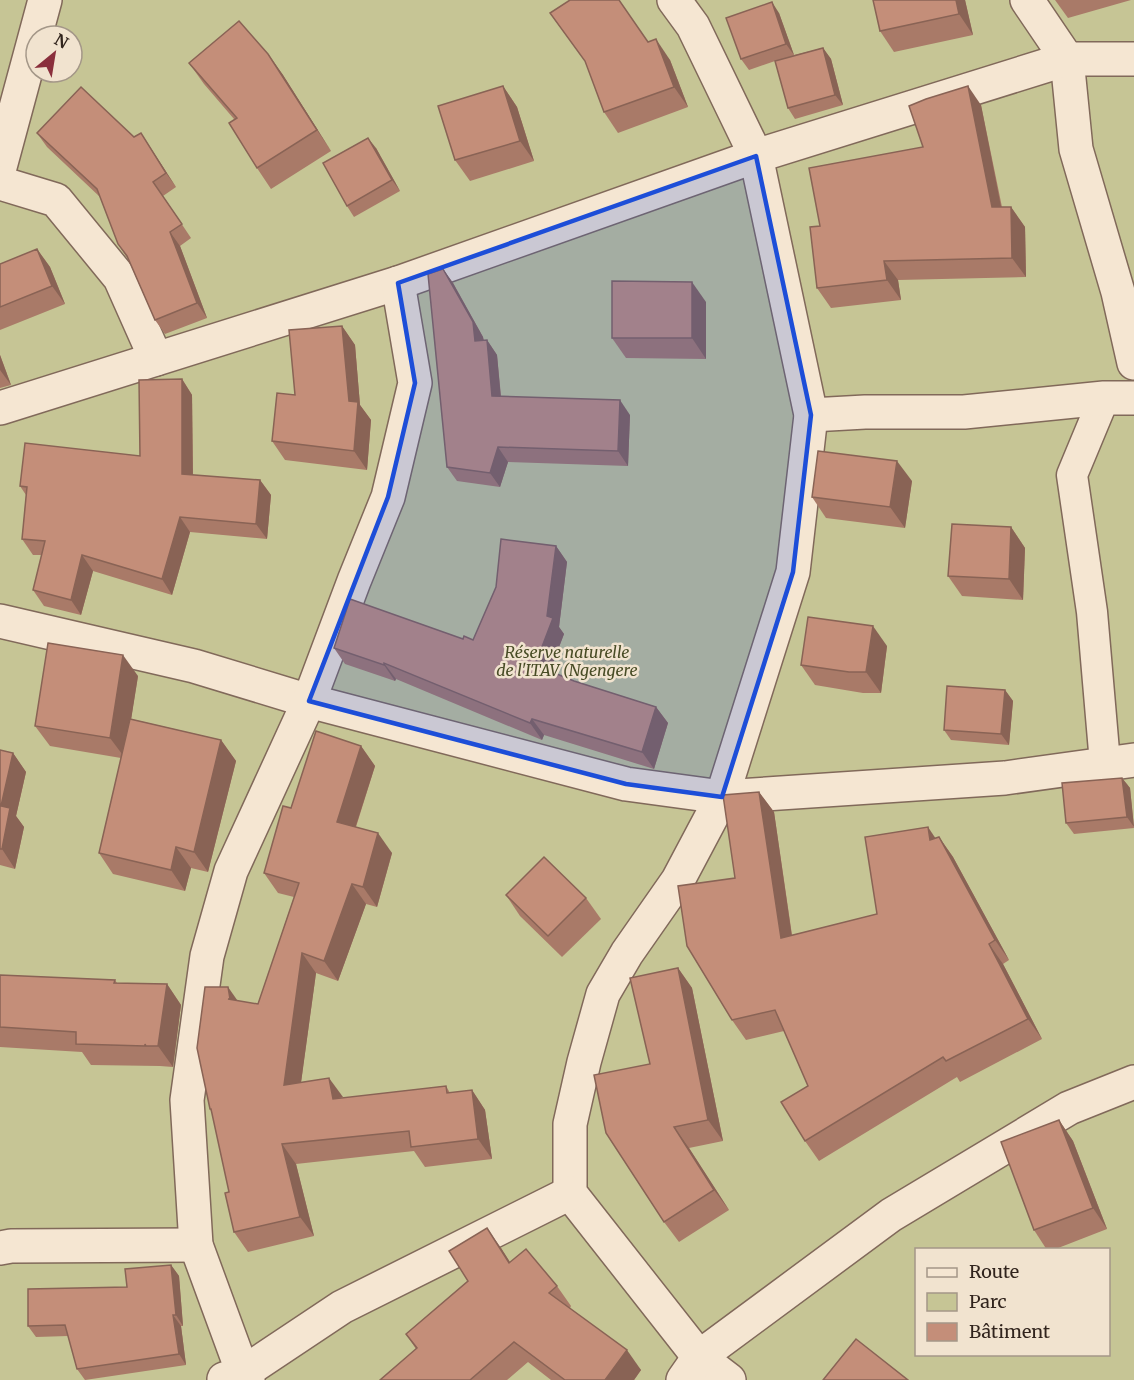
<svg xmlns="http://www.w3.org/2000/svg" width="1134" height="1380" viewBox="0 0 1134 1380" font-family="Merriweather,serif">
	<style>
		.green { fill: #c6c595; fill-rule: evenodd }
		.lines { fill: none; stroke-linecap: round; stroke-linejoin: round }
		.service-casing { stroke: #81695a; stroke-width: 33 }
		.minor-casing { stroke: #81695a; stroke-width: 36 }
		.service { stroke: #f5e6d2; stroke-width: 30 }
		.minor { stroke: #f5e6d2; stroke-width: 33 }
		.wall { fill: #a97a68 }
		.shaded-wall { fill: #896355 }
		.building { fill: #c48e79; stroke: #896355; stroke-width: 1.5 }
		.marked { fill: #1d4ed8; fill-opacity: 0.2; stroke: #1d4ed8; stroke-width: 4.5; stroke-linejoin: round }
		.labels { text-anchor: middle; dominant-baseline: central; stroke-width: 5; stroke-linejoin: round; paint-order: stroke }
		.park-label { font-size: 16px; font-style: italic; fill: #484c25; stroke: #f1e3cf }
	</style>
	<rect width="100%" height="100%" fill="#e9d7c0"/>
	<path class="green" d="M 0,0 L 1134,0 L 1134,1380 L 0,1380 ZM 36,36 L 72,36 L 72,72 L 36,72 ZM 916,1250 L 1108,1250 L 1108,1354 L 916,1354 Z"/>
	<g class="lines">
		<defs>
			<path id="service" d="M 1104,398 L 1072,475 L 1092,612 L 1105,763"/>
			<g id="minor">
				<path d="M 674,0 L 693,26 L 756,156 L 811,415 L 793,572 L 722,797 L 678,880 L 627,953 L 603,994 L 584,1062 L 570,1124 L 570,1193 L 699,1357 L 729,1380"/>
				<path d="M 1027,0 L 1067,59 L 1076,149 L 1118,292 L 1134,363"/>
				<path d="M 0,167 L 45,0"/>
				<path d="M 0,183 L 56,200 L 120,278 L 156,359"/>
				<path d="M 0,408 L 398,283 L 756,156 L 1067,59 L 1134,59"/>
				<path d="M 811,415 L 865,412 L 964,412 L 1104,398 L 1134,398"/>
				<path d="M 0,621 L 194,666 L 309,701 L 626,784 L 722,797 L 1005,778 L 1134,760"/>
				<path d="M 0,1248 L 11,1246 L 196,1245"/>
				<path d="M 224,1379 L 243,1373 L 342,1307 L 570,1193"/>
				<path d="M 248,1380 L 243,1373 L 196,1245 L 187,1100 L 207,956 L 231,871 L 309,701 L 354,581 L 388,497 L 415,383 L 398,283"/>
				<path d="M 683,1380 L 699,1357 L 891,1215 L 1069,1108 L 1134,1082"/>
			</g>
		</defs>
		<use href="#service" class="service-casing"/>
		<use href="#minor" class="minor-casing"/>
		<use href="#service" class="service"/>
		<use href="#minor" class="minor"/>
	</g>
	<g class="wall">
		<path d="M 873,0 L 965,0 L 973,35 L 894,52 L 880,31 Z"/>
		<path d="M 1055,0 L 1131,0 L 1068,18 Z"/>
		<path d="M 779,13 L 794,55 L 823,48 L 831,59 L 843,105 L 795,119 L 788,108 L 775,61 L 749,70 L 741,59 Z"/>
		<path d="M 648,42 L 670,60 L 688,107 L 618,133 L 604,112 Z"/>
		<path d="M 268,54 L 283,75 L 331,151 L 271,189 L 257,168 L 234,119 L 204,84 L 189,63 Z"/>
		<path d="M 503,86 L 517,107 L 534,161 L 470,181 L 455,160 Z"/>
		<path d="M 981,105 L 1002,207 L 1011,207 L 1025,227 L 1026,277 L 898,280 L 901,300 L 831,308 L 817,288 L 820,226 L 923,147 Z"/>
		<path d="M 37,133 L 134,137 L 141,133 L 176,187 L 163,196 L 191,238 L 180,246 L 207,318 L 165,334 L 155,320 L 128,259 L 118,244 L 100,197 L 47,147 Z"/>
		<path d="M 376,148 L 400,191 L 354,217 L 347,206 Z"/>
		<path d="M 37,249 L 50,267 L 65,304 L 0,330 L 0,264 Z"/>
		<path d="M 443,269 L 453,283 L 483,337 L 484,340 L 487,340 L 497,355 L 501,396 L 630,415 L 628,466 L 508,462 L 500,487 L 457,481 L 447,467 Z"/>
		<path d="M 706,302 L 706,359 L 626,358 L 612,338 Z"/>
		<path d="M 342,326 L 355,345 L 360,405 L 371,420 L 367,470 L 285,460 L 272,441 L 295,395 Z"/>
		<path d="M 0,355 L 11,385 L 0,388 Z"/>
		<path d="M 182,379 L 192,395 L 193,475 L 260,480 L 271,495 L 267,539 L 190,532 L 172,595 L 93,571 L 81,615 L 44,606 L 33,590 L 42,555 L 33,555 L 22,539 L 26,495 L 20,486 L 140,456 Z"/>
		<path d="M 912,481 L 905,528 L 826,518 L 812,497 Z"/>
		<path d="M 1011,527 L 1025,548 L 1023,600 L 962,596 L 948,576 Z"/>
		<path d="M 556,546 L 567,562 L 559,627 L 564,634 L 550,671 L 574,681 L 656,707 L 668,723 L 654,769 L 544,735 L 542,740 L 396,679 L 395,681 L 345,664 L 334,648 L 463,639 L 473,640 Z"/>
		<path d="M 887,646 L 881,693 L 863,693 L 815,685 L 801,665 Z"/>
		<path d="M 138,676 L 131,719 L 221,740 L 236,761 L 208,872 L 191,868 L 185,891 L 113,874 L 99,853 L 121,758 L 50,746 L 35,726 Z"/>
		<path d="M 1005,690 L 1013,701 L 1009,745 L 951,740 L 944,730 Z"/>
		<path d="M 361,746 L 375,766 L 356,827 L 392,853 L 377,907 L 366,904 L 338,981 L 316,973 L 301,1082 L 343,1098 L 446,1086 L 450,1093 L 472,1090 L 485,1110 L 492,1159 L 425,1167 L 414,1151 L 296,1164 L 314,1236 L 248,1252 L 234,1232 L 229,1192 L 212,1113 L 210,1109 L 238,1001 L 258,1004 L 294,897 L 278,893 L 264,873 L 291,808 Z"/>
		<path d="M 0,750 L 13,753 L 26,772 L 16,816 L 24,827 L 15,869 L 0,865 Z"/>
		<path d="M 1122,778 L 1130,788 L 1134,828 L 1074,834 L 1066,823 Z"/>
		<path d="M 759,792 L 774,812 L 792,935 L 877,914 L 935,838 L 939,837 L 953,857 L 1009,960 L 1003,964 L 1042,1039 L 960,1082 L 957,1077 L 819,1161 L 805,1141 L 808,1086 L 784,1031 L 746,1040 L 732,1020 L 735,878 Z"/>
		<path d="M 506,895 L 586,898 L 601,919 L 562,957 L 520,916 Z"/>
		<path d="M 678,968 L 692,988 L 723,1141 L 689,1148 L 729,1210 L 679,1242 L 664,1222 L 650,1064 Z"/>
		<path d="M 0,975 L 115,980 L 117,983 L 167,984 L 181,1005 L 173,1067 L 160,1066 L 160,1065 L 160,1066 L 91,1065 L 82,1052 L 0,1047 Z"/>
		<path d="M 1059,1120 L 1073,1141 L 1107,1229 L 1053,1250 L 1047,1250 L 1034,1230 Z"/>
		<path d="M 501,1248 L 510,1262 L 557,1286 L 571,1306 L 570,1308 L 641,1370 L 634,1380 L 551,1380 L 528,1362 L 507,1380 L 380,1380 L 416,1349 L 406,1334 L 468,1281 Z"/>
		<path d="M 171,1265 L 179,1276 L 183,1326 L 181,1326 L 186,1365 L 85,1380 L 77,1369 L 68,1336 L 36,1337 L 28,1326 L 127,1287 Z"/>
	</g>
	<g class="shaded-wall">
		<path d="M 956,0 L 965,0 L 973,35 L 959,14 Z"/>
		<path d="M 772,2 L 779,13 L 794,55 L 786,44 Z"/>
		<path d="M 656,39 L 670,60 L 688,107 L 674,87 Z"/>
		<path d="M 823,48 L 831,59 L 843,105 L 835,95 Z"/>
		<path d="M 268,54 L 283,75 L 331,151 L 317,130 Z"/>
		<path d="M 503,86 L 517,107 L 534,161 L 520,141 Z"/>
		<path d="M 968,86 L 981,105 L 1005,227 L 992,207 Z"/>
		<path d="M 141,133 L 150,147 L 176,187 L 166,173 Z"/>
		<path d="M 368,138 L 376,148 L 400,191 L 392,180 Z"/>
		<path d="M 1011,207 L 1025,227 L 1026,277 L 1012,258 Z"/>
		<path d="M 170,232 L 180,246 L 207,318 L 197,303 Z"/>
		<path d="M 37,249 L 50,267 L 65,304 L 52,286 Z"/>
		<path d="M 884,261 L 898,280 L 901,300 L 887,280 Z"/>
		<path d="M 443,269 L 453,283 L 483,337 L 485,356 L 475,341 Z"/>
		<path d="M 692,282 L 706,302 L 706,359 L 692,338 Z"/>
		<path d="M 342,326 L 355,345 L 360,405 L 371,420 L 367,470 L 354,451 Z"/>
		<path d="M 487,340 L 497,355 L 502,410 L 492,396 Z"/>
		<path d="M 0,355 L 11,385 L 0,370 Z"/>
		<path d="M 182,379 L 192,395 L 193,489 L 182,474 Z"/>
		<path d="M 620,400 L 630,415 L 628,466 L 618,451 Z"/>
		<path d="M 498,447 L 508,462 L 500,487 L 490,473 Z"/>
		<path d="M 897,461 L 912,481 L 905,528 L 890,507 Z"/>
		<path d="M 260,480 L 271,495 L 267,539 L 256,524 Z"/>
		<path d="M 180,517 L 190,532 L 172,595 L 162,579 Z"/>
		<path d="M 1011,527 L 1025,548 L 1023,600 L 1009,579 Z"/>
		<path d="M 556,546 L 567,562 L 559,627 L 564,634 L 546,681 L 535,665 L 547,616 Z"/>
		<path d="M 82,555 L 93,571 L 81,615 L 71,600 Z"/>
		<path d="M 873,626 L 887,646 L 881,693 L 866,672 Z"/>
		<path d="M 123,655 L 138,676 L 125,758 L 110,738 Z"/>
		<path d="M 384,663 L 396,679 L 395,681 L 384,665 Z"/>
		<path d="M 1005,690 L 1013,701 L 1009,745 L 1001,734 Z"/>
		<path d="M 656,707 L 668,723 L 654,769 L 642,752 Z"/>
		<path d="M 532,719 L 544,735 L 542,740 L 530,723 Z"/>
		<path d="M 221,740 L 236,761 L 208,872 L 194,852 Z"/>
		<path d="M 361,746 L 375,766 L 351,841 L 337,822 Z"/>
		<path d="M 13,753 L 26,772 L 16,816 L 24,827 L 15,869 L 2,849 L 1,806 Z"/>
		<path d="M 1122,778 L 1130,788 L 1134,827 L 1127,817 Z"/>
		<path d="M 759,792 L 774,812 L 795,958 L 781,938 Z"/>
		<path d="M 928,827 L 942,848 L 930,840 Z"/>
		<path d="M 378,833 L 392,853 L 377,907 L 363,887 Z"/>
		<path d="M 939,837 L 953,857 L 1009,960 L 995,940 Z"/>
		<path d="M 176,847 L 191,868 L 185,891 L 171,870 Z"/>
		<path d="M 352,884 L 366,904 L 338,981 L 324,961 Z"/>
		<path d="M 989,944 L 1003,964 L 1042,1039 L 1028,1019 Z"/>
		<path d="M 302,953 L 316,973 L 298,1105 L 284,1085 Z"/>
		<path d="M 678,968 L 692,988 L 723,1141 L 708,1120 Z"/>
		<path d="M 167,984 L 181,1005 L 173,1067 L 158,1046 Z"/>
		<path d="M 228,987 L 242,1007 L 243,1018 L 230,999 Z"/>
		<path d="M 329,1078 L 343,1097 L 333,1099 Z"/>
		<path d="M 472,1090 L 485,1110 L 492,1159 L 478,1139 Z"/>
		<path d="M 1059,1120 L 1073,1141 L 1107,1229 L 1093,1208 Z"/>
		<path d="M 674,1127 L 689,1148 L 729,1210 L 714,1190 Z"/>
		<path d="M 282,1144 L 296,1164 L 314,1236 L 300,1217 Z"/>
		<path d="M 487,1228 L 501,1248 L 523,1283 L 509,1263 Z"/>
		<path d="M 171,1265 L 179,1276 L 183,1326 L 176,1315 Z"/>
		<path d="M 173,1315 L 181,1326 L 186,1365 L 179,1354 Z"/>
		<path d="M 627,1350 L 641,1370 L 634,1380 L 605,1380 Z"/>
	</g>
	<g class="building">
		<path d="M 570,0 L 619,0 L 648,42 L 656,39 L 674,87 L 604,112 L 585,61 L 550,13 Z"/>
		<path d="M 873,0 L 956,0 L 959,14 L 880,31 Z"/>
		<path d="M 772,2 L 786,44 L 741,59 L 726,18 Z"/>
		<path d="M 239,21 L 268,54 L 317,130 L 257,168 L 229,123 L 237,118 L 189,63 Z"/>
		<path d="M 823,48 L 835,95 L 788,108 L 775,61 Z"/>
		<path d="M 503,86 L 520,141 L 455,160 L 438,106 Z"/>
		<path d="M 968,86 L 992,207 L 1011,207 L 1012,258 L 884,261 L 887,280 L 817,288 L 810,227 L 820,226 L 809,168 L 923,147 L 909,106 L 926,99 Z"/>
		<path d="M 81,87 L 134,137 L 141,133 L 166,173 L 153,182 L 182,224 L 170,232 L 197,303 L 155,320 L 127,256 L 118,244 L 97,189 L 37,133 Z"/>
		<path d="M 368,138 L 392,180 L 347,206 L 323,163 Z"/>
		<path d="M 37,249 L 52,286 L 0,307 L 0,264 Z"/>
		<path d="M 443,269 L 473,322 L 475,341 L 487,340 L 492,396 L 620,400 L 618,451 L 498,447 L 490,473 L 447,467 L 428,274 Z"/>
		<path d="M 612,281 L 692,282 L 692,338 L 612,338 Z"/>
		<path d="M 342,326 L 349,401 L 358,402 L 354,451 L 272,441 L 277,393 L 295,395 L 289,330 Z"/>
		<path d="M 182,379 L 182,474 L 260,480 L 256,524 L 180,517 L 162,579 L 82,555 L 71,600 L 33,590 L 45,541 L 22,539 L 27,487 L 20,486 L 25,443 L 140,456 L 139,380 Z"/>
		<path d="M 818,451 L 897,461 L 890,507 L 812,497 Z"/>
		<path d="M 952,524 L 1011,527 L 1009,579 L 948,576 Z"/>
		<path d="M 501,539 L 556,546 L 547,616 L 553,618 L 535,665 L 574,681 L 656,707 L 642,752 L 532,719 L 530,723 L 384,663 L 384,665 L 334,648 L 350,599 L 463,639 L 464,636 L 473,640 L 496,587 Z"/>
		<path d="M 808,617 L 873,626 L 866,672 L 849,672 L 801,665 Z"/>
		<path d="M 48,643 L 123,655 L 110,738 L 35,726 Z"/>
		<path d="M 947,686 L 1005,690 L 1001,734 L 944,730 Z"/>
		<path d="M 130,719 L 221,740 L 194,852 L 176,847 L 171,870 L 99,853 Z"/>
		<path d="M 316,731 L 361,746 L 337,822 L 378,833 L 363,887 L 352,884 L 324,961 L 302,953 L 284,1085 L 329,1078 L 333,1099 L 446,1086 L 447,1093 L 472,1090 L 478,1139 L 411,1147 L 409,1131 L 282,1144 L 300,1217 L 234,1232 L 225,1193 L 229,1192 L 211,1109 L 210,1109 L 197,1048 L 205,987 L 228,987 L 230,999 L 228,999 L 258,1004 L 299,883 L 264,873 L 283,806 L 291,808 Z"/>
		<path d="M 0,750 L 13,753 L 1,806 L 10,808 L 2,849 L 0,849 Z"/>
		<path d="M 1122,778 L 1127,817 L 1066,823 L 1062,783 Z"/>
		<path d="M 759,792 L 781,938 L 877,914 L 865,837 L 928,827 L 930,840 L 939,837 L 995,940 L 989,944 L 1028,1019 L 946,1061 L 943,1057 L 805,1141 L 781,1102 L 808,1086 L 775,1010 L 732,1020 L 687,946 L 678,886 L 735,878 L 723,795 Z"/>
		<path d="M 544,857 L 586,898 L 548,936 L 506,895 Z"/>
		<path d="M 678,968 L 708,1120 L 674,1127 L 714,1190 L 664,1222 L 606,1133 L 594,1075 L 650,1064 L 630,978 Z"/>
		<path d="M 0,975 L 115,980 L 114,983 L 167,984 L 158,1046 L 146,1046 L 145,1044 L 145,1046 L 76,1044 L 76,1032 L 0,1027 Z"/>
		<path d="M 1059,1120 L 1093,1208 L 1034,1230 L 1001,1142 Z"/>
		<path d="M 487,1228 L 509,1263 L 526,1249 L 557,1286 L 549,1293 L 627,1350 L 605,1380 L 565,1380 L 514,1342 L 470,1380 L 380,1380 L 417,1348 L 406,1334 L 468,1281 L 449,1251 Z"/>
		<path d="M 171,1265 L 176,1315 L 173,1315 L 179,1354 L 77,1369 L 65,1325 L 28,1326 L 28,1289 L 127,1287 L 125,1269 Z"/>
		<path d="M 856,1339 L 908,1380 L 823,1380 Z"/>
	</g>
	<path class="marked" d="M 756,156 L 811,415 L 793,572 L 722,797 L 626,784 L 309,701 L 388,497 L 415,383 L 398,283 Z"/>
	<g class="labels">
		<g class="park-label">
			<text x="567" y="652">Réserve naturelle<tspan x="567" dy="18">de l'ITAV (Ngengere</tspan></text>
		</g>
	</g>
	<rect x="915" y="1248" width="195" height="108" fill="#f1e3cf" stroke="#a49788" stroke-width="1.5"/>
	<rect x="927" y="1268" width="30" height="9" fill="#f5e6d2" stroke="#a49788" stroke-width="1.5"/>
	<text x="969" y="1278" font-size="18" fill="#31241d">Route</text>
	<rect x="927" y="1293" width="30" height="18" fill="#c6c595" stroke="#a49788" stroke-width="1.5"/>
	<text x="969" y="1308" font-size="18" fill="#31241d">Parc</text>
	<rect x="927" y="1323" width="30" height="18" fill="#c48e79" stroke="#a49788" stroke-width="1.5"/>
	<text x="969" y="1338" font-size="18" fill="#31241d">Bâtiment</text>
	<g transform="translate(54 54) rotate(30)"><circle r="28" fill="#f1e3cf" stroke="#a49788" stroke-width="1.5"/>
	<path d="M0-4.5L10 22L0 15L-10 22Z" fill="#8a2f3c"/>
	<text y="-9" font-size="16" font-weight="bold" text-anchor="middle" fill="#31241d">N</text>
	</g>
</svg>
